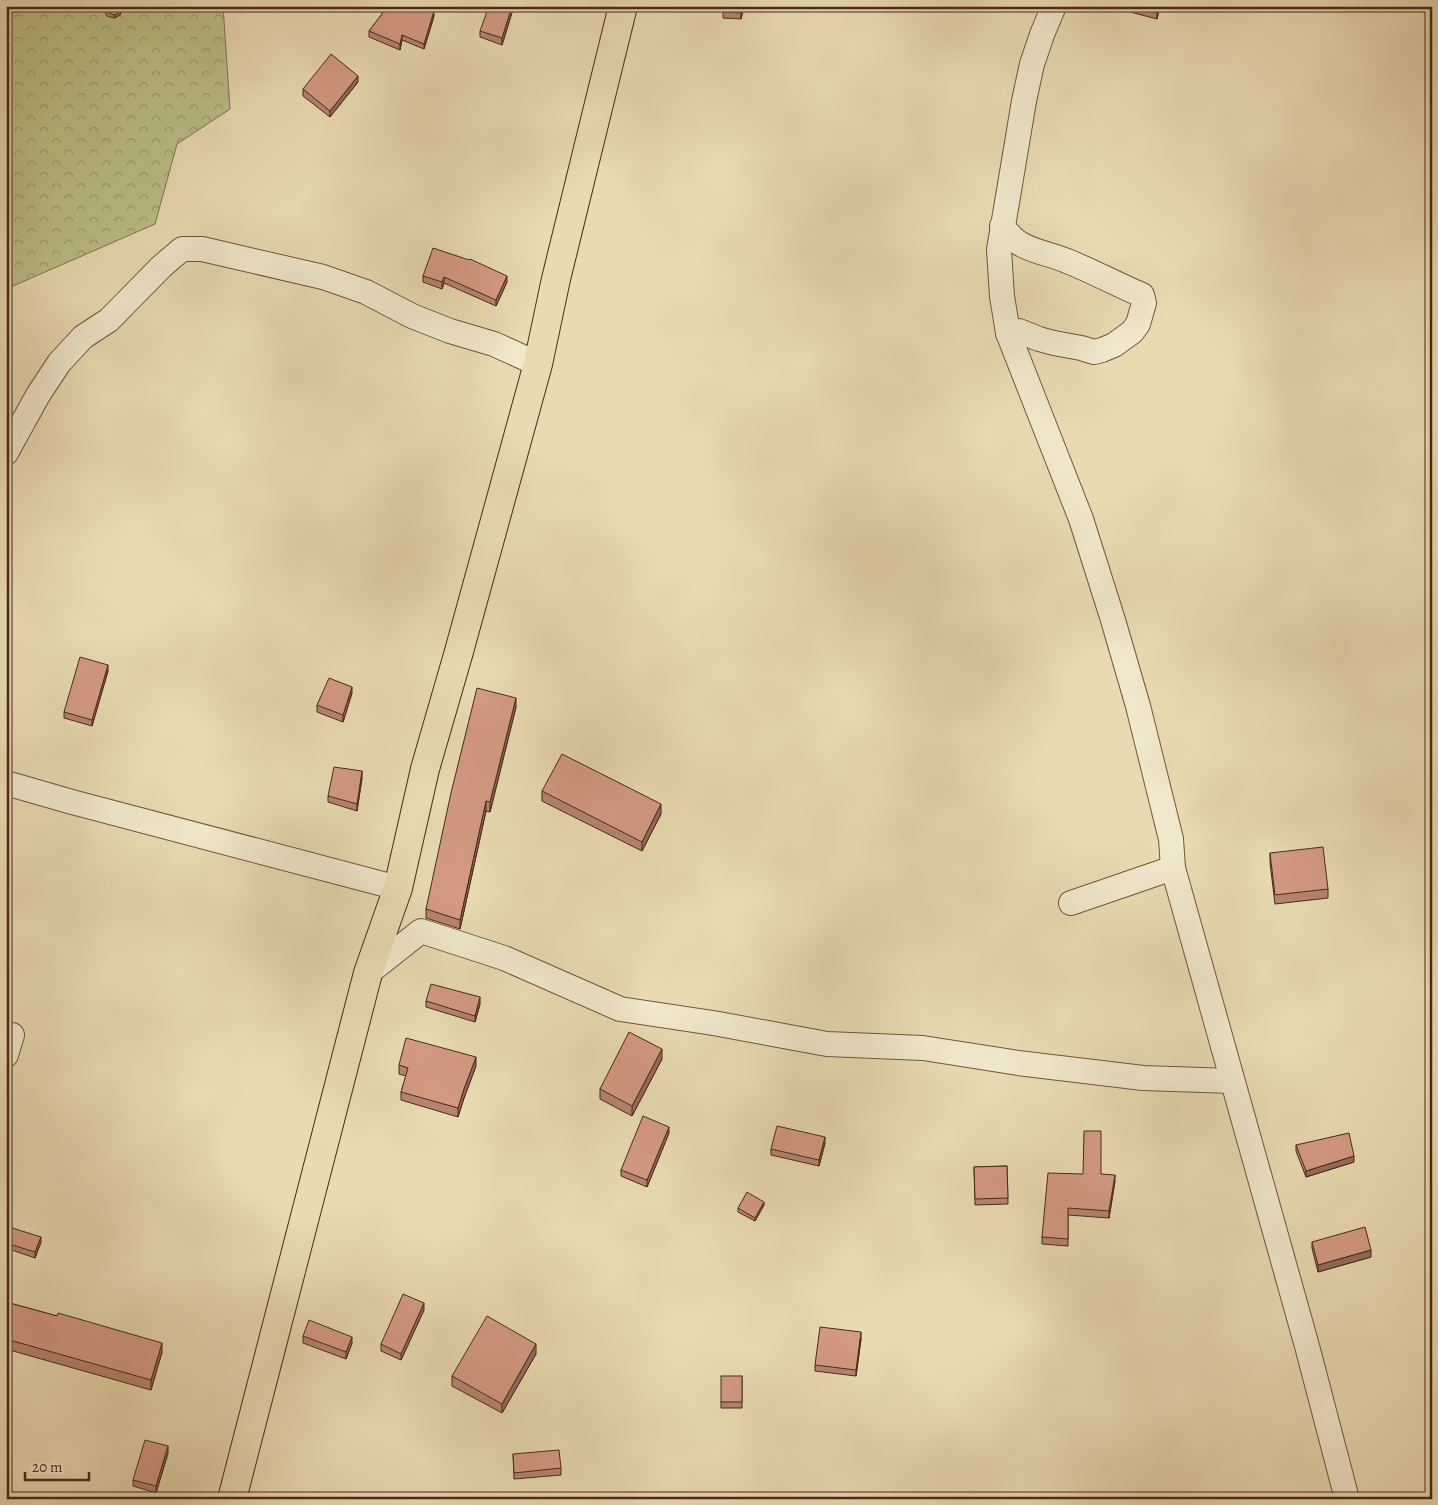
<svg xmlns="http://www.w3.org/2000/svg" width="1438" height="1505" viewBox="0 0 1438 1505" font-family="Alegreya,serif">
	<style>
		.forest { fill: url(#forest-crowns); stroke: #827450 }
		.lines { fill: none; stroke-linecap: round; stroke-linejoin: round }
		.minor-casing { stroke: #70553f; stroke-width: 26 }
		.major-casing { stroke: #482919; stroke-width: 30 }
		.minor { stroke: #f1e7cc; stroke-width: 24 }
		.major { stroke: #e9dab1; stroke-width: 28 }
		.wall { fill: #b68471; stroke: #482919 }
		.shaded-wall { fill: #946c5c; stroke: #482919 }
		.building { fill: #d49a83; stroke: #482919 }
	</style>
	<defs>
		<pattern id="forest-crowns" width="20" height="18" patternUnits="userSpaceOnUse" patternTransform="scale(1.25)"><rect width="20" height="18" fill="#bcbe87"/><path d="M2 6a3 3 0 1 1 6 0M12 15a3 3 0 1 1 6 0" fill="none" stroke="#9b9a6e"/></pattern>
	</defs>
	<rect width="100%" height="100%" fill="#e9dab1"/>
	<filter id="stains"><feTurbulence type="fractalNoise" baseFrequency=".004" numOctaves="4"/><feColorMatrix values="0 0 0 0 .2 0 0 0 0 .09 0 0 0 0 .02 0 0 0 .5 -.17"/></filter>
	<radialGradient id="worn" r=".72"><stop offset=".6" stop-color="#630" stop-opacity="0"/><stop offset="1" stop-color="#630" stop-opacity=".3"/></radialGradient>
	<path class="forest" d="M 6,6 L 223,6 L 230,109 L 177,144 L 155,224 L 6,289 Z"/>
	<g class="lines">
		<defs>
			<g id="minor">
				<path d="M 1054,6 L 1043,32 L 1032,64 L 1024,101 L 999,250 L 1002,296 L 1008,333 L 1081,519 L 1113,620 L 1138,706 L 1171,839 L 1173,868 L 1307,1346 L 1347,1499"/>
				<path d="M 1002,226 C 1007,232 1012,239 1019,243 C 1033,252 1051,254 1067,261 C 1092,271 1116,284 1142,295 L 1144,303 L 1138,324 L 1132,332 L 1114,345 L 1102,350 L 1094,352 L 1081,348 L 1054,343 L 1039,339 L 1019,331 L 1008,333"/>
				<path d="M 6,453 L 38,395 L 59,363 L 83,337 L 109,320 L 161,267 L 182,249 L 202,249 L 323,277 L 366,292 L 412,316 L 450,331 L 494,344 L 538,364"/>
				<path d="M 6,783 L 72,802 L 398,888"/>
				<path d="M 1071,903 L 1173,868"/>
				<path d="M 368,973 L 421,931 L 504,958 L 620,1009 L 713,1023 L 827,1044 L 923,1048 L 1018,1063 L 1143,1078 L 1232,1081"/>
				<path d="M 6,1055 L 12,1035"/>
			</g>
			<path id="major" d="M 232,1499 L 368,973 L 398,888 L 425,769 L 458,655 L 538,364 L 556,279 L 623,6"/>
		</defs>
		<use href="#minor" class="minor-casing"/>
		<use href="#major" class="major-casing"/>
		<use href="#minor" class="minor"/>
		<use href="#major" class="major"/>
	</g>
	<g class="wall">
		<path d="M 104,6 L 123,8 L 120,15 L 114,18 L 107,16 L 104,9 Z"/>
		<path d="M 380,6 L 426,6 L 434,16 L 424,49 L 402,40 L 400,50 L 369,37 L 369,31 L 382,14 L 384,8 Z"/>
		<path d="M 514,6 L 502,45 L 480,37 L 480,31 Z"/>
		<path d="M 724,6 L 744,6 L 741,19 L 723,18 L 723,12 Z"/>
		<path d="M 1115,6 L 1160,6 L 1157,19 L 1115,8 Z"/>
		<path d="M 358,82 L 330,117 L 303,96 L 303,89 Z"/>
		<path d="M 423,276 L 507,282 L 496,306 L 444,283 L 442,289 L 423,282 Z"/>
		<path d="M 108,671 L 92,726 L 64,718 L 64,712 Z"/>
		<path d="M 352,693 L 343,722 L 317,712 L 317,705 Z"/>
		<path d="M 516,707 L 490,812 L 486,811 L 460,929 L 426,918 L 426,909 Z"/>
		<path d="M 362,778 L 357,811 L 328,802 L 328,796 Z"/>
		<path d="M 542,791 L 661,814 L 642,851 L 542,801 Z"/>
		<path d="M 1270,853 L 1328,889 L 1328,898 L 1275,904 L 1270,863 Z"/>
		<path d="M 426,1001 L 480,1004 L 475,1022 L 426,1007 Z"/>
		<path d="M 662,1059 L 632,1116 L 600,1099 L 600,1089 Z"/>
		<path d="M 399,1065 L 476,1066 L 464,1098 L 458,1117 L 401,1100 L 401,1092 L 406,1076 L 399,1074 Z"/>
		<path d="M 669,1133 L 647,1187 L 621,1176 L 621,1170 Z"/>
		<path d="M 825,1143 L 819,1166 L 771,1155 L 771,1149 Z"/>
		<path d="M 1296,1145 L 1354,1162 L 1306,1177 L 1296,1151 Z"/>
		<path d="M 1007,1166 L 1008,1204 L 975,1205 L 974,1167 Z"/>
		<path d="M 1083,1174 L 1101,1174 L 1115,1181 L 1109,1218 L 1068,1215 L 1068,1246 L 1042,1244 L 1042,1237 Z"/>
		<path d="M 764,1205 L 755,1221 L 738,1212 L 738,1208 Z"/>
		<path d="M 6,1226 L 41,1242 L 35,1258 L 6,1248 Z"/>
		<path d="M 1312,1242 L 1371,1257 L 1318,1272 L 1312,1248 Z"/>
		<path d="M 6,1302 L 57,1316 L 162,1352 L 151,1390 L 6,1349 Z"/>
		<path d="M 424,1310 L 401,1360 L 381,1351 L 381,1344 Z"/>
		<path d="M 303,1336 L 352,1343 L 346,1359 L 303,1343 Z"/>
		<path d="M 861,1339 L 856,1376 L 815,1371 L 815,1365 Z"/>
		<path d="M 536,1354 L 502,1413 L 452,1386 L 452,1376 Z"/>
		<path d="M 742,1376 L 742,1408 L 721,1408 L 721,1402 Z"/>
		<path d="M 168,1453 L 156,1493 L 133,1486 L 133,1480 Z"/>
		<path d="M 513,1454 L 561,1468 L 561,1475 L 514,1479 Z"/>
	</g>
	<g class="shaded-wall">
		<path d="M 123,6 L 120,15 L 114,18 L 114,15 Z"/>
		<path d="M 512,6 L 514,6 L 502,45 L 502,38 Z"/>
		<path d="M 743,6 L 744,6 L 741,19 L 741,13 Z"/>
		<path d="M 1158,6 L 1160,6 L 1157,19 L 1157,13 Z"/>
		<path d="M 434,11 L 434,16 L 424,49 L 424,44 Z"/>
		<path d="M 402,35 L 402,40 L 400,50 L 400,44 Z"/>
		<path d="M 358,76 L 358,82 L 330,117 L 330,111 Z"/>
		<path d="M 507,276 L 507,282 L 496,306 L 496,300 Z"/>
		<path d="M 444,277 L 444,283 L 442,289 L 442,282 Z"/>
		<path d="M 108,665 L 108,671 L 92,726 L 92,720 Z"/>
		<path d="M 352,687 L 352,693 L 343,722 L 343,715 Z"/>
		<path d="M 516,698 L 516,707 L 490,812 L 490,802 Z"/>
		<path d="M 362,771 L 362,778 L 357,811 L 357,804 Z"/>
		<path d="M 486,801 L 486,811 L 460,929 L 460,920 Z"/>
		<path d="M 661,804 L 661,814 L 642,851 L 642,842 Z"/>
		<path d="M 480,997 L 480,1004 L 475,1022 L 475,1016 Z"/>
		<path d="M 662,1049 L 662,1059 L 632,1116 L 632,1106 Z"/>
		<path d="M 476,1057 L 476,1066 L 464,1098 L 458,1117 L 458,1108 L 464,1089 Z"/>
		<path d="M 669,1127 L 669,1133 L 647,1187 L 647,1180 Z"/>
		<path d="M 825,1137 L 825,1143 L 819,1166 L 819,1160 Z"/>
		<path d="M 1354,1156 L 1354,1162 L 1306,1177 L 1306,1171 Z"/>
		<path d="M 1115,1175 L 1115,1181 L 1109,1218 L 1109,1211 Z"/>
		<path d="M 11,1200 L 11,1205 L 6,1219 L 6,1213 Z"/>
		<path d="M 764,1202 L 764,1205 L 755,1221 L 755,1218 Z"/>
		<path d="M 41,1237 L 41,1242 L 35,1258 L 35,1252 Z"/>
		<path d="M 1371,1250 L 1371,1257 L 1318,1272 L 1318,1265 Z"/>
		<path d="M 424,1303 L 424,1310 L 401,1360 L 401,1354 Z"/>
		<path d="M 861,1332 L 861,1339 L 856,1376 L 856,1370 Z"/>
		<path d="M 352,1337 L 352,1343 L 346,1359 L 346,1352 Z"/>
		<path d="M 162,1343 L 162,1352 L 151,1390 L 151,1380 Z"/>
		<path d="M 536,1344 L 536,1354 L 502,1413 L 502,1404 Z"/>
		<path d="M 168,1446 L 168,1453 L 156,1493 L 156,1486 Z"/>
	</g>
	<g class="building">
		<path d="M 104,6 L 122,6 L 120,12 L 114,15 L 107,12 Z"/>
		<path d="M 384,6 L 426,6 L 434,11 L 424,44 L 402,35 L 400,44 L 369,31 L 382,14 Z"/>
		<path d="M 489,6 L 512,6 L 502,38 L 480,31 Z"/>
		<path d="M 724,6 L 743,6 L 741,13 L 723,12 Z"/>
		<path d="M 1133,6 L 1158,6 L 1157,13 Z"/>
		<path d="M 331,54 L 358,76 L 330,111 L 303,89 Z"/>
		<path d="M 433,248 L 469,260 L 470,259 L 507,276 L 496,300 L 444,277 L 442,282 L 423,276 Z"/>
		<path d="M 80,657 L 108,665 L 92,720 L 64,712 Z"/>
		<path d="M 329,678 L 352,687 L 343,715 L 317,705 Z"/>
		<path d="M 477,688 L 516,698 L 490,802 L 486,801 L 460,920 L 426,909 L 451,793 Z"/>
		<path d="M 562,754 L 661,804 L 642,842 L 542,791 Z"/>
		<path d="M 334,767 L 362,771 L 357,804 L 328,796 Z"/>
		<path d="M 1323,847 L 1328,889 L 1275,895 L 1270,853 Z"/>
		<path d="M 431,984 L 480,997 L 475,1016 L 426,1001 Z"/>
		<path d="M 629,1032 L 662,1049 L 632,1106 L 600,1089 Z"/>
		<path d="M 406,1038 L 476,1057 L 464,1089 L 458,1108 L 401,1092 L 408,1068 L 399,1065 Z"/>
		<path d="M 643,1116 L 669,1127 L 647,1180 L 621,1170 Z"/>
		<path d="M 777,1126 L 825,1137 L 819,1160 L 771,1149 Z"/>
		<path d="M 1084,1131 L 1101,1131 L 1101,1174 L 1115,1175 L 1109,1211 L 1068,1208 L 1068,1239 L 1042,1237 L 1048,1173 L 1083,1174 Z"/>
		<path d="M 1349,1133 L 1354,1156 L 1306,1171 L 1296,1145 Z"/>
		<path d="M 1007,1166 L 1008,1198 L 975,1199 L 974,1167 Z"/>
		<path d="M 747,1192 L 764,1202 L 755,1218 L 738,1208 Z"/>
		<path d="M 6,1198 L 11,1200 L 6,1213 Z"/>
		<path d="M 6,1226 L 41,1237 L 35,1252 L 6,1243 Z"/>
		<path d="M 1365,1227 L 1371,1250 L 1318,1265 L 1312,1242 Z"/>
		<path d="M 403,1294 L 424,1303 L 401,1354 L 381,1344 Z"/>
		<path d="M 6,1302 L 57,1316 L 58,1313 L 162,1343 L 151,1380 L 6,1339 Z"/>
		<path d="M 487,1316 L 536,1344 L 502,1404 L 452,1376 Z"/>
		<path d="M 309,1320 L 352,1337 L 346,1352 L 303,1336 Z"/>
		<path d="M 820,1327 L 861,1332 L 856,1370 L 815,1365 Z"/>
		<rect x="721" y="1376" width="21" height="26"/>
		<path d="M 145,1440 L 168,1446 L 156,1486 L 133,1480 Z"/>
		<path d="M 559,1450 L 561,1468 L 514,1473 L 513,1454 Z"/>
	</g>
	<rect width="1438" height="1505" fill="none" stroke="#e9dab1" stroke-width="25"/>
	<rect x="8" y="8" width="1423" height="1490" fill="none" stroke="#482919" stroke-width="2.5"/>
	<rect x="12" y="12" width="1413" height="1480" fill="none" stroke="#482919"/>
	<path d="M25 1472v8h64v-8" fill="none" stroke="#482919" stroke-width="2.5"/>
	<text x="32" y="1472" font-size="15" fill="#482919" stroke="#f1e7cc" stroke-width="4" paint-order="stroke">20 m</text>
	<rect width="100%" height="100%" filter="url(#stains)"/>
	<rect width="100%" height="100%" fill="url(#worn)"/>
</svg>
